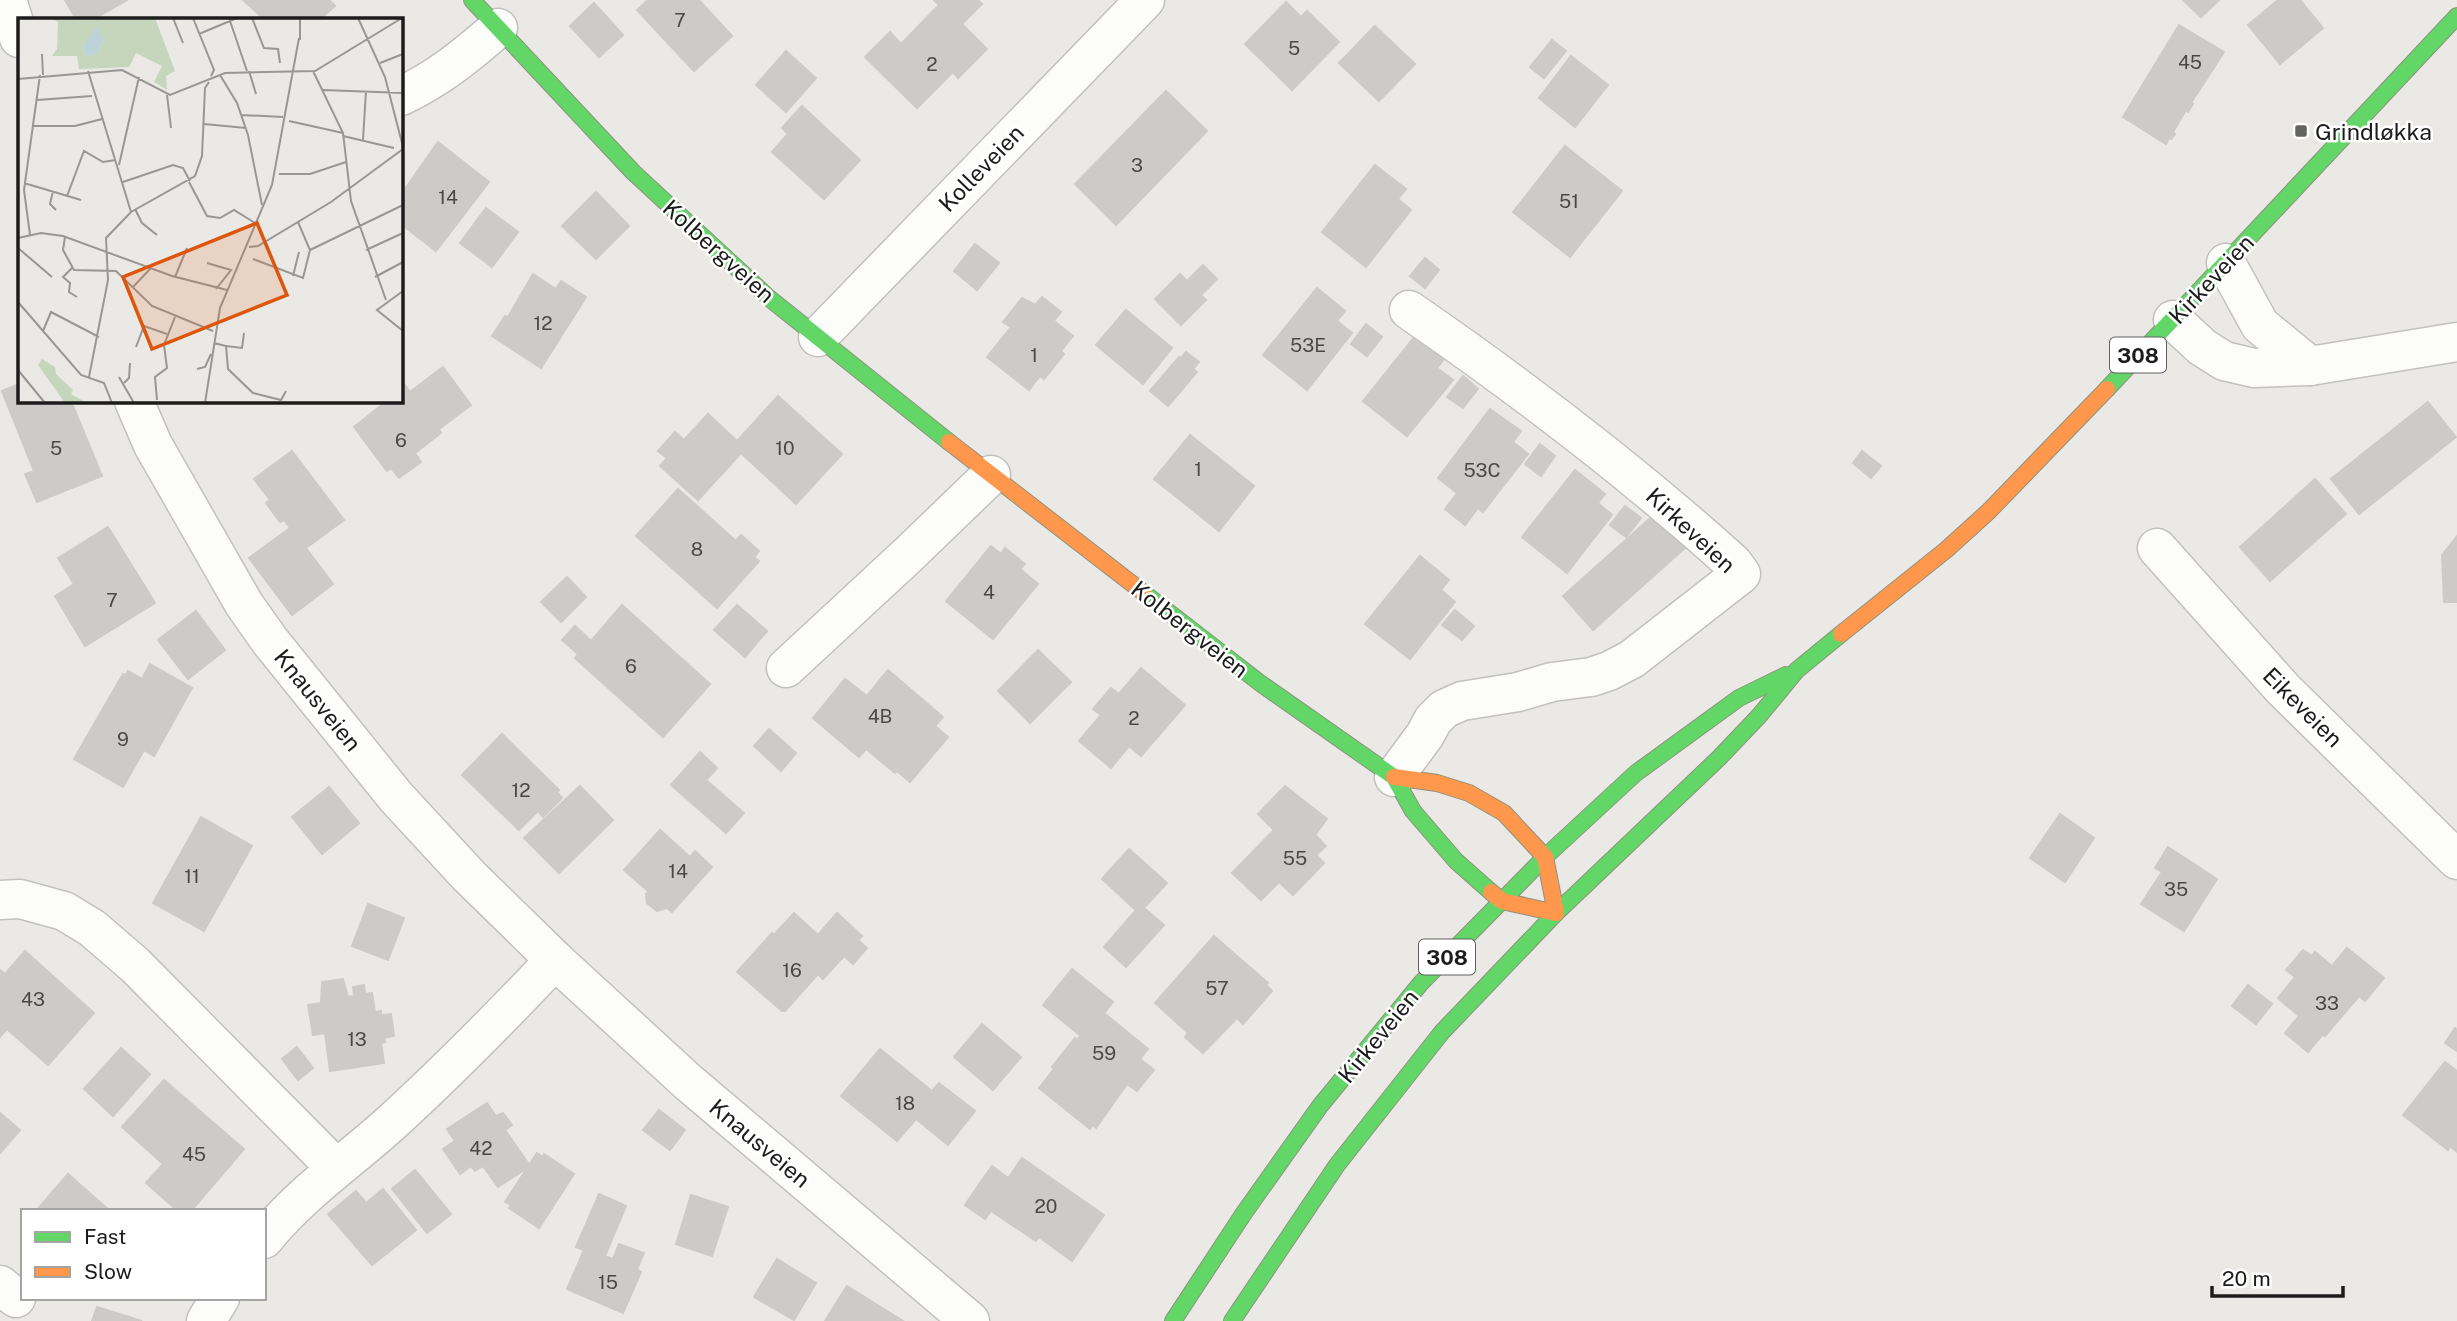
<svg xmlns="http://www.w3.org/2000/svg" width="2457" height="1321" viewBox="0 0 2457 1321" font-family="'Public Sans',sans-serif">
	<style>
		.building { fill: #cdcbc8; stroke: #cdcbc7; stroke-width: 2 }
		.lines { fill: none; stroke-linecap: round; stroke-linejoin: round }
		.street-casing { stroke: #c1c1bf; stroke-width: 41 }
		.fast-casing { stroke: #8f927f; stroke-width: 18 }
		.slow-casing { stroke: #8f927f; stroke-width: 18 }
		.street { stroke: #fcfcfb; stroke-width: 38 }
		.fast { stroke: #63d668; stroke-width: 16 }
		.slow { stroke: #ff974d; stroke-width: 16 }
		.poi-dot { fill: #646462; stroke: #fff; stroke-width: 2.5 }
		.labels { text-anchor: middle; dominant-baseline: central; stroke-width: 5; stroke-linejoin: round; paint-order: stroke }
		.number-label { font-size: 19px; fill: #484847 }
		.shield { fill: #fff; stroke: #606060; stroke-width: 2 }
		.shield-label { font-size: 21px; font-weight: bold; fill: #1c1c1c }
		.poi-label { font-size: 23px; fill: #1c1c1c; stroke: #fff; text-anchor: start }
		.street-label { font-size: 23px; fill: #1c1c1c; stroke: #fff }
		.inset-road { fill: none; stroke: #989795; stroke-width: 2 }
		.view { fill: #de560d; fill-opacity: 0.15; stroke: #de560d; stroke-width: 3.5 }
		.inset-edge { fill: none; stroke: #1c1c1c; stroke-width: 3.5 }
	</style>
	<rect width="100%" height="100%" fill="#eae9e5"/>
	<g class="building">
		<path d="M 65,0 L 127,0 L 94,19 L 76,19 Z"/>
		<path d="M 243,0 L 329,0 L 335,6 L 320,19 L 264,19 Z"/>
		<path d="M 648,0 L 699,0 L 732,36 L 694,71 L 637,10 Z"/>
		<path d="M 934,0 L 978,0 L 982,4 L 962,24 L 987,49 L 958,78 L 953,72 L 917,108 L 865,57 L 890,32 L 901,44 L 939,5 Z"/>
		<path d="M 2183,0 L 2219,0 L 2201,17 Z"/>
		<path d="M 2278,0 L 2300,0 L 2323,28 L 2280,64 L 2248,25 Z"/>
		<path d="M 1286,2 L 1301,17 L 1307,11 L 1339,42 L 1292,90 L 1245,44 Z"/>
		<path d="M 594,3 L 623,35 L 599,57 L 570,26 Z"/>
		<path d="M 2179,25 L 2224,52 L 2191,103 L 2193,104 L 2188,112 L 2186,110 L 2173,132 L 2175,134 L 2171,139 L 2169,138 L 2166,144 L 2123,117 Z"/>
		<path d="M 1375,26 L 1415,64 L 1379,101 L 1339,63 Z"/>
		<path d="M 1552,40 L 1566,51 L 1544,78 L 1530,67 Z"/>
		<path d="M 786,51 L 816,78 L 786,112 L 756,85 Z"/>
		<path d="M 1571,56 L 1608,85 L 1575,127 L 1539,98 Z"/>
		<path d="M 1166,91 L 1207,131 L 1116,225 L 1075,184 Z"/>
		<path d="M 802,106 L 860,160 L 824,199 L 772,152 L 788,134 L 782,128 Z"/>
		<path d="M 438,142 L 489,182 L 436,251 L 401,224 L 401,191 L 403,188 L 405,189 Z"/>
		<path d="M 1565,146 L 1622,191 L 1570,257 L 1513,212 Z"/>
		<path d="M 1375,165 L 1406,189 L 1398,199 L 1411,210 L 1366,267 L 1322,232 Z"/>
		<path d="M 596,192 L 629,226 L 596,259 L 562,226 Z"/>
		<path d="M 486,208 L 518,232 L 492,267 L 460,243 Z"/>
		<path d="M 975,244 L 999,263 L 977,290 L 954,271 Z"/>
		<path d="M 1425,258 L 1439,270 L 1425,288 L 1410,276 Z"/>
		<path d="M 1203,265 L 1217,279 L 1201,295 L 1206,300 L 1181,325 L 1155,299 L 1180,274 L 1187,281 Z"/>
		<path d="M 533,274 L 556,289 L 561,281 L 586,297 L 541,368 L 492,336 L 505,316 L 508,317 Z"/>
		<path d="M 1317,288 L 1345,311 L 1337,321 L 1352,333 L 1307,390 L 1263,355 Z"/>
		<path d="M 1042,297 L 1061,312 L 1054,321 L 1073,336 L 1061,351 L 1064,354 L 1044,379 L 1040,376 L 1029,390 L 987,357 L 1011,327 L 1003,322 L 1022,298 L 1035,305 Z"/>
		<path d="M 1126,310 L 1172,348 L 1143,384 L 1096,345 Z"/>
		<path d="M 1366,324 L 1382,337 L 1367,356 L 1351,344 Z"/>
		<path d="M 1416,335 L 1445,358 L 1437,368 L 1453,380 L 1407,436 L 1363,401 Z"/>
		<path d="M 1186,352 L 1199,362 L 1193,369 L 1197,372 L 1168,406 L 1150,391 L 1179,357 L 1180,359 Z"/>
		<path d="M 443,367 L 471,405 L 439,429 L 441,433 L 415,453 L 421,462 L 399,478 L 391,468 L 387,471 L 354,427 L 387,401 L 401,401 L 402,381 L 410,392 Z"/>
		<path d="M 1463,376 L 1478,389 L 1463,408 L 1447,397 Z"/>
		<path d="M 19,384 L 19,401 L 71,401 L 102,476 L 37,502 L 25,474 L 34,471 L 2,391 Z"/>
		<path d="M 778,396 L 842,454 L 796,504 L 741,453 L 698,500 L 660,466 L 667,458 L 658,451 L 675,432 L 684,440 L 708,414 L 737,441 Z"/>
		<path d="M 2428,402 L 2456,437 L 2359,514 L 2331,479 Z"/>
		<path d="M 1490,409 L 1521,431 L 1513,442 L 1528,454 L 1483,512 L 1478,508 L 1465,525 L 1445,509 L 1457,493 L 1438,478 Z"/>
		<path d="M 1190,435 L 1254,486 L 1219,531 L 1154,479 Z"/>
		<path d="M 1540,444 L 1555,456 L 1541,476 L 1525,464 Z"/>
		<path d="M 292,451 L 344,520 L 306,548 L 333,584 L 292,615 L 249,558 L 290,528 L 284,520 L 280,522 L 266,503 L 270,500 L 254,479 Z"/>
		<path d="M 1862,451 L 1881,466 L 1871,478 L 1853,463 Z"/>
		<path d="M 1575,470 L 1605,494 L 1598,503 L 1612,515 L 1567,573 L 1522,537 Z"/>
		<path d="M 2315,479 L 2346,514 L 2270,581 L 2240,547 Z"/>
		<path d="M 678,489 L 736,541 L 741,535 L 759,551 L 754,557 L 759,561 L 717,608 L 636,536 Z"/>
		<path d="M 1625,506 L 1641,518 L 1626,537 L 1610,525 Z"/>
		<path d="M 1655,514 L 1685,548 L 1593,630 L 1563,596 Z"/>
		<path d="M 108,527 L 155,603 L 85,646 L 55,596 L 74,584 L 58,558 Z"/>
		<path d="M 2457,536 L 2457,602 L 2444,602 L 2442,555 Z"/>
		<path d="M 991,546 L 1001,554 L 1005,548 L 1025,564 L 1020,569 L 1038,584 L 993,639 L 946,601 Z"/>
		<path d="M 1420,556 L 1449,580 L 1441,590 L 1455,602 L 1410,659 L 1365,624 Z"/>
		<path d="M 567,577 L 586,597 L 561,622 L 541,602 Z"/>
		<path d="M 622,605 L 710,684 L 663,737 L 575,658 L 578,654 L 562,640 L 575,626 L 591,641 Z"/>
		<path d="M 737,605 L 767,631 L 745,657 L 714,630 Z"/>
		<path d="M 1455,610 L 1474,626 L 1462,640 L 1442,625 Z"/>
		<path d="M 196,611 L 225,650 L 188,679 L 158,640 Z"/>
		<path d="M 1038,650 L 1071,682 L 1030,723 L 998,691 Z"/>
		<path d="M 150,664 L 192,688 L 154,756 L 144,750 L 123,787 L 74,759 L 123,674 L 126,675 L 128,671 L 142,679 Z"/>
		<path d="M 1141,668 L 1185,705 L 1141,756 L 1129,746 L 1111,768 L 1079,741 L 1101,715 L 1093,709 L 1111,688 L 1119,694 Z"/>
		<path d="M 888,670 L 943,717 L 935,726 L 948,737 L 910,782 L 897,771 L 895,773 L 866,749 L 859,757 L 813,718 L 845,679 L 867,696 Z"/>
		<path d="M 769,729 L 796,753 L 781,771 L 754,746 Z"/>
		<path d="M 502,734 L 559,790 L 557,792 L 562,798 L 543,817 L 538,811 L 519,830 L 462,775 Z"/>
		<path d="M 700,752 L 717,768 L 706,780 L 744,813 L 726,833 L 671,785 Z"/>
		<path d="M 580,786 L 613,820 L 559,873 L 524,838 Z"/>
		<path d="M 1285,786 L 1327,819 L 1315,835 L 1326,846 L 1316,855 L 1324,863 L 1293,895 L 1279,882 L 1261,900 L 1232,873 L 1274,830 L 1258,814 Z"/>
		<path d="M 329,787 L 359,823 L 322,854 L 292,817 Z"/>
		<path d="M 2060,814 L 2094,838 L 2065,882 L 2030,858 Z"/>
		<path d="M 201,817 L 252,846 L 204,931 L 153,903 Z"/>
		<path d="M 660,830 L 690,857 L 695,851 L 712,867 L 672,912 L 667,908 L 657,911 L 647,903 L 646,894 L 649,892 L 624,870 Z"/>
		<path d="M 2168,847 L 2217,879 L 2184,931 L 2141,904 L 2162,872 L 2155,868 Z"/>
		<path d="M 1129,849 L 1167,883 L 1139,913 L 1102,879 Z"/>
		<path d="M 368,904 L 404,918 L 388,960 L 352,946 Z"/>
		<path d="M 1144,908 L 1164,925 L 1126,967 L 1104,947 L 1136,910 L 1139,913 Z"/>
		<path d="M 794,913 L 818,935 L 837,913 L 862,936 L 858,940 L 867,948 L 853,964 L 844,956 L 823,979 L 818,974 L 785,1011 L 782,1011 L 737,972 L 772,933 L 774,935 Z"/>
		<path d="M 1214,936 L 1268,983 L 1266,985 L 1272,991 L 1243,1024 L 1237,1018 L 1203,1053 L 1185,1037 L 1188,1033 L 1155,1003 Z"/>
		<path d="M 2347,948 L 2384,978 L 2365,1001 L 2359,996 L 2325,1036 L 2323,1034 L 2308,1052 L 2285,1033 L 2299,1016 L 2278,998 L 2295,977 L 2286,970 L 2303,950 L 2312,956 L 2315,952 L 2332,966 Z"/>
		<path d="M 25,951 L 94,1013 L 48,1065 L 7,1029 L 0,1037 L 0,970 L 5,974 Z"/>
		<path d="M 1072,969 L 1113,1002 L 1096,1023 L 1092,1021 L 1081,1036 L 1043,1005 Z"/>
		<path d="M 343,979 L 348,997 L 354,996 L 353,987 L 364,985 L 365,994 L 372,993 L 375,1012 L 381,1011 L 381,1015 L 391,1014 L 394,1036 L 384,1038 L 385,1042 L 381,1043 L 384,1063 L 330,1071 L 325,1033 L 313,1035 L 308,1005 L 321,1003 L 322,982 Z"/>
		<path d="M 2248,985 L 2272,1004 L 2256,1024 L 2232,1006 Z"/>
		<path d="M 1104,1013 L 1148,1049 L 1140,1059 L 1154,1070 L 1137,1091 L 1127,1084 L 1096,1128 L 1093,1125 L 1090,1129 L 1039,1088 L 1054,1069 L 1052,1067 L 1075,1038 L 1077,1040 L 1092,1021 L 1096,1023 Z"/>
		<path d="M 982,1024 L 1021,1057 L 993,1090 L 954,1057 Z"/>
		<path d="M 2455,1028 L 2457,1030 L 2457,1051 L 2445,1043 Z"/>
		<path d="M 297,1047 L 313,1068 L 298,1080 L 282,1059 Z"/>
		<path d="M 121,1048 L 150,1074 L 113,1116 L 84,1089 Z"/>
		<path d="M 880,1049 L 932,1091 L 939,1083 L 975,1111 L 948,1145 L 916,1119 L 897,1141 L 841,1096 Z"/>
		<path d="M 2445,1062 L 2457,1071 L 2457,1152 L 2450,1146 L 2448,1150 L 2403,1115 Z"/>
		<path d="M 164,1080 L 244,1149 L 191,1211 L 178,1211 L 146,1183 L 163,1164 L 122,1127 Z"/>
		<path d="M 487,1103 L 496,1116 L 503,1113 L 512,1125 L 505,1130 L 530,1166 L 498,1187 L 483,1166 L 475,1171 L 471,1166 L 460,1174 L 443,1149 L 455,1141 L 447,1129 Z"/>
		<path d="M 659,1110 L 685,1130 L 670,1150 L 643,1130 Z"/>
		<path d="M 0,1113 L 20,1130 L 0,1153 Z"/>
		<path d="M 537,1153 L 543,1157 L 544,1154 L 574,1174 L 539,1228 L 509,1208 L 511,1205 L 505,1202 Z"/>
		<path d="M 1022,1158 L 1104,1215 L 1072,1261 L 1039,1237 L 1036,1241 L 991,1211 L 985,1219 L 965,1205 L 978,1186 L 995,1198 Z"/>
		<path d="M 992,1166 L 1008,1178 L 995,1198 L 978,1186 Z"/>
		<path d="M 415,1170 L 451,1214 L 427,1233 L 392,1189 Z"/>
		<path d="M 68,1174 L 110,1211 L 36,1211 Z"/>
		<path d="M 383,1189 L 416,1230 L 372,1265 L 328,1214 L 356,1191 L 366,1203 Z"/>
		<path d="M 599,1194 L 626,1206 L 605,1256 L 613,1259 L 619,1244 L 644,1253 L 637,1269 L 641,1272 L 623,1313 L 567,1289 L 584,1250 L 576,1247 Z"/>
		<path d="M 691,1195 L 728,1207 L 712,1256 L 676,1244 Z"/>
		<path d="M 777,1259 L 816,1283 L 794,1320 L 754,1297 Z"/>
		<path d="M 847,1286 L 903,1321 L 825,1321 Z"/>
		<path d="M 97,1307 L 142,1321 L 92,1321 Z"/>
	</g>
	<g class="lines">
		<defs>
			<g id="street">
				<path d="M 7,0 L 19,38"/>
				<path d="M 401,96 C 438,79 467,55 498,28"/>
				<path d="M 2226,263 L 2260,325 L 2310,366"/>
				<path d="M 2173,320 L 2202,347 L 2224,361 L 2254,368 L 2310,366 L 2457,342"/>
				<path d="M 818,337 L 1145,0"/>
				<path d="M 134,401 L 153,445 L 244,604 L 270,641 L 396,797 L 469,876 L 555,960 L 688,1082 L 970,1321"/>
				<path d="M 2157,548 L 2283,689 L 2457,860"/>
				<path d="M 786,668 L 908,555 L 991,475"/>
				<path d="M 1394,777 L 1425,735 L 1433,720 L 1444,709 L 1462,701 L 1518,692 L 1552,682 L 1591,677 L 1609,671 L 1632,659 L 1741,574 L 1733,563 C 1631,471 1522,388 1409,310"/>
				<path d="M 0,900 L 20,899 L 64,911 L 92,928 L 135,965 L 336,1168"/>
				<path d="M 264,1239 C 300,1194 349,1161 391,1123 C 448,1071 502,1016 555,960"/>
				<path d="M 0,1285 L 16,1298"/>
				<path d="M 206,1321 L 220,1298"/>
			</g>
			<g id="fast">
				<path d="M 472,0 L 633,172 L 769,298 L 949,442"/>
				<path d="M 2107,389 L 2457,16"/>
				<path d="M 1144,593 L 1260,683 L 1394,777 L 1413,811 L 1456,861 L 1491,892"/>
				<path d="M 1173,1321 L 1244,1213 L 1320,1106 L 1421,983 L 1545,857 L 1636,773 L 1739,698 L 1786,675"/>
				<path d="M 1232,1321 L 1337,1165 L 1442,1032 L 1556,913 L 1719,758 L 1759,716 L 1797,670 L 1841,634"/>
			</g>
			<g id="slow">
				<path d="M 949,442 L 1144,593"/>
				<path d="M 1841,634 L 1946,550 L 1989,511 L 2107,389"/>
				<path d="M 1394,777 L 1437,783 L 1469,793 L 1504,813 L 1545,857 L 1556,913 L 1502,901 L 1491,892"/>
			</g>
		</defs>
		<use href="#street" class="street-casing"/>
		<use href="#fast" class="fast-casing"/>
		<use href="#slow" class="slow-casing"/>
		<use href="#street" class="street"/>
		<use href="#fast" class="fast"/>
		<use href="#slow" class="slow"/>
	</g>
	<rect class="poi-dot" x="2294" y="124" width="14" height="14" rx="3.5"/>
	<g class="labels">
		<g class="number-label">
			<text x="680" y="20">7</text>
			<text x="1294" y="48">5</text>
			<text x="2190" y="62">45</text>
			<text x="932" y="64">2</text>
			<text x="1137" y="165">3</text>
			<text x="448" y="197">14</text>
			<text x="1569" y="201">51</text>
			<text x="543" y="323">12</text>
			<text x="1308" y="345">53E</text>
			<text x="1034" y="355">1</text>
			<text x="401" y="440">6</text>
			<text x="56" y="448">5</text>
			<text x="785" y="448">10</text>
			<text x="1198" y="469">1</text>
			<text x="1482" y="470">53C</text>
			<text x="697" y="549">8</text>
			<text x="989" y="592">4</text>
			<text x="112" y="600">7</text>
			<text x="631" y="666">6</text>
			<text x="880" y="716">4B</text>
			<text x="1134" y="718">2</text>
			<text x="123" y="739">9</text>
			<text x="521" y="790">12</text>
			<text x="1295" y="858">55</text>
			<text x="678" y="871">14</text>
			<text x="192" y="876">11</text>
			<text x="2176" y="889">35</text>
			<text x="792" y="970">16</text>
			<text x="1217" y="988">57</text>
			<text x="33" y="999">43</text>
			<text x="2327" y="1003">33</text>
			<text x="357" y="1039">13</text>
			<text x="1104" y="1053">59</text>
			<text x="905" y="1103">18</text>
			<text x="481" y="1148">42</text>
			<text x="194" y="1154">45</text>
			<text x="1046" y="1206">20</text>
			<text x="608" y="1282">15</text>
		</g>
		<g class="shield">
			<rect x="2110" y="337.5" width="56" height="35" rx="5"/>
			<rect x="1419" y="939.5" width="56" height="35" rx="5"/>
		</g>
		<g class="shield-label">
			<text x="2138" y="355">308</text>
			<text x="1447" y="957">308</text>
		</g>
		<g class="poi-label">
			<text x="2315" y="131">Grindløkka</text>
		</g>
		<g class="street-label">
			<text transform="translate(981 168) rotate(-46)">Kolleveien</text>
			<text transform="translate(719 251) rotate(42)">Kolbergveien</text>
			<text transform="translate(2211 279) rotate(-47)">Kirkeveien</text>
			<text transform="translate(1691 530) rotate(43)">Kirkeveien</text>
			<text transform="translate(1190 629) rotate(38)">Kolbergveien</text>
			<text transform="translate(318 700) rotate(51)">Knausveien</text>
			<text transform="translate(2303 707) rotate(45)">Eikeveien</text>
			<text transform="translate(1378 1036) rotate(-51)">Kirkeveien</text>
			<text transform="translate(760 1143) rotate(40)">Knausveien</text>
		</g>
	</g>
	<g transform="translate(18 18)">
		<rect width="385" height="385" fill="#eae9e5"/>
		<path d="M 32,0 L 137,0 L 157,53 L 148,58 L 149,72 L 136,64 L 144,48 L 118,35 L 111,49 L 61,51 L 59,38 L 34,38 L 39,31 L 40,4 ZM 74,19 L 85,22 L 81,34 L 69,39 L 65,29 ZM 24,341 L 37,349 L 38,356 L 55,372 L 53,376 L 69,385 L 47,385 L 20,347 Z" fill="#c5d6bd" fill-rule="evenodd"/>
		<path d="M 79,8 L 85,22 L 81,34 L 69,39 L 65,29 Z" fill="#bcd3da"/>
		<path class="inset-road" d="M 155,0 L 165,25M 175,0 L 196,52 L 193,58M 211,0 L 229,53M 234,0 L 246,30 L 260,31 L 262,45M 340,0 L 367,59 L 385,129M 181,16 L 219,0M 282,22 L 282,0M 24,36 L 25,57M 362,45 L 385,36M 70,53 L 113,194M 231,53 L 238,76M 295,53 L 325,115 L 333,183 L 368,282M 202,57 L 219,85 L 230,117 L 244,187M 0,61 L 104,52 L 152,77 L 207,55 L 297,53 L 384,0M 305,72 L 385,75M 149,77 L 153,110M 19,82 L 74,78M 223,97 L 265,99M 271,103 L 325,115M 186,106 L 228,110M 15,108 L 57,108 L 84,101M 325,118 L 376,130M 345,122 L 348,73M 101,147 L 121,59M 261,156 L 292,156 L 328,144M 105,164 L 155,147 L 165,150 L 172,163M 171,164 L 189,198 L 202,200 L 216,192 L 237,205M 6,165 L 63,182M 35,173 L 32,186 L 38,192M 49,178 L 66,133 L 85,144 L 98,142M 117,191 L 124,205 L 139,217M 12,217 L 6,172 L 22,57M 47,219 L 45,232 L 56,252 L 98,253 L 134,288 L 195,313M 0,220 L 23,215 L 45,218 L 154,258 L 209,272M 231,229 L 240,228 L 313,184 L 385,131M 0,230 L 34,259M 292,232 L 385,187M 348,232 L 385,215M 235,241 L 285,260 L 292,232 L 280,204M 189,245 L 213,252 L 198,271M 54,250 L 45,259 L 52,265 L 51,274 L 59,279M 275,258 L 281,234M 157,259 L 169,230M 357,259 L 385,244M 114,270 L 133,250M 385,273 L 359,292 L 385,313M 0,284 L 63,357 L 86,365 L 94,385M 25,313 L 33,294 L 81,319M 196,325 L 208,328 L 210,351 L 235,375 L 263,382 L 268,373M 208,328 L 224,330 L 226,315M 118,329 L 126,308 L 149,316M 179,351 L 187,349 L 193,336M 0,352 L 27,385M 71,359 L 90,262 L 88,220 L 113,194 L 177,158 L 184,138 L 187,70 L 191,64M 101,359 L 116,385M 106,365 L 111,360 L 112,345M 139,382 L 137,359 L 149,350 L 146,327 L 157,299M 187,385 L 202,290 L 254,167 L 281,20"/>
		<path class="view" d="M 239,205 L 269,277 L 134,331 L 105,259 Z"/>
		<rect width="385" height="385" class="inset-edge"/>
	</g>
	<rect x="21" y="1209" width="245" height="91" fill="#ffffff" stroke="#a4a4a4" stroke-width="2"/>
	<rect x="35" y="1232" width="35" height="10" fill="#63d668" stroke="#a4a4a4" stroke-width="2"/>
	<text x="84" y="1244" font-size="21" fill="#1c1c1c">Fast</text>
	<rect x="35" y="1267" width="35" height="10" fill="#ff974d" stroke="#a4a4a4" stroke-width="2"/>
	<text x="84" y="1279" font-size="21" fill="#1c1c1c">Slow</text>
	<path d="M2212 1286v10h131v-10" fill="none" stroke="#1c1c1c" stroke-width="3.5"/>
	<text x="2222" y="1286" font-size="21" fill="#1c1c1c" stroke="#ffffff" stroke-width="5" paint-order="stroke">20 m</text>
</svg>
